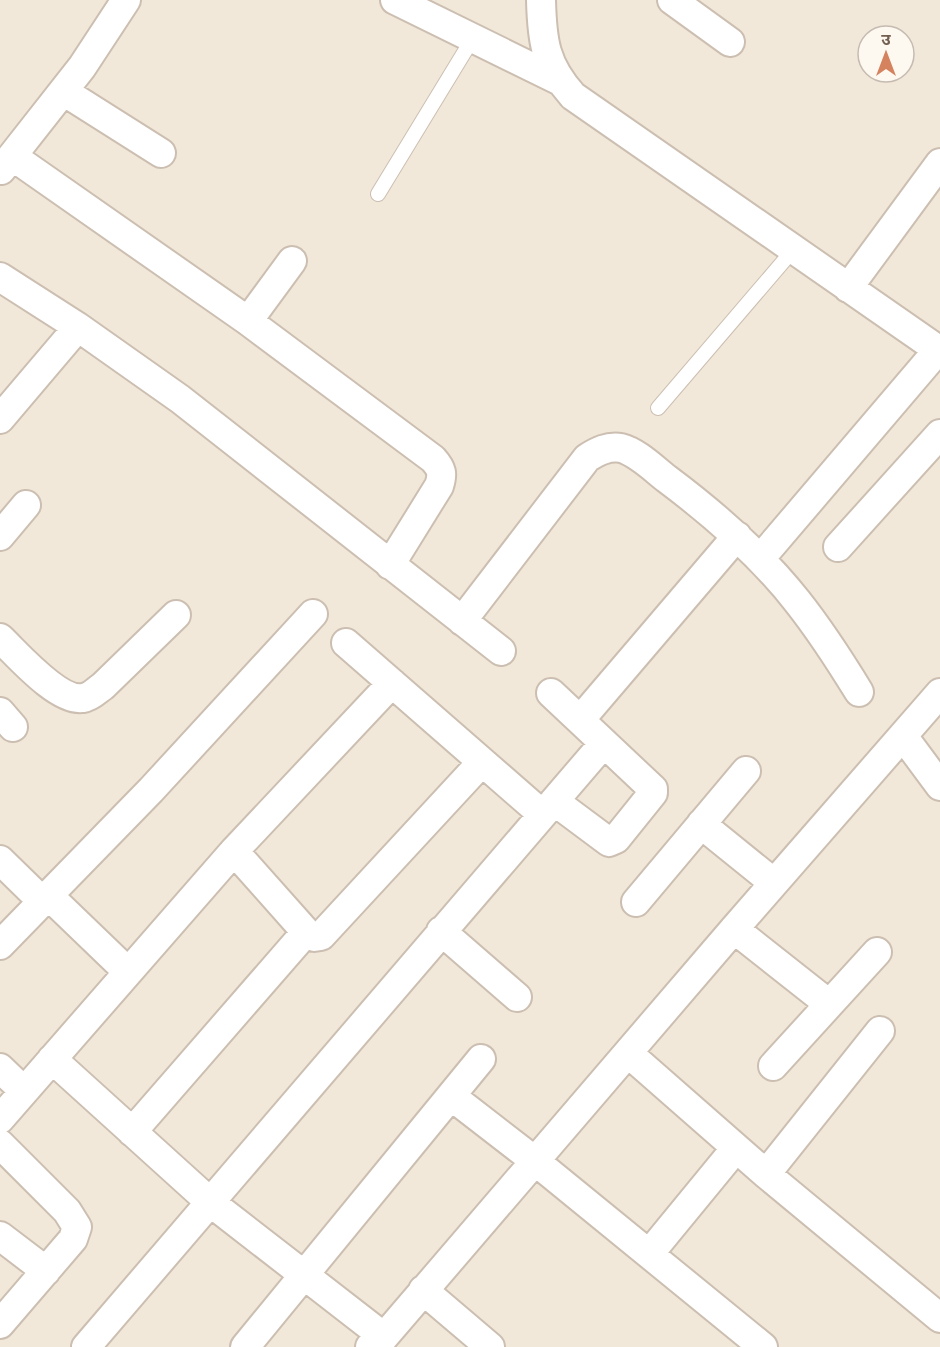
<svg xmlns="http://www.w3.org/2000/svg" width="940" height="1347" font-family="'Open Sans','Noto Sans Devanagari',sans-serif">
<rect width="100%" height="100%" fill="#faf6eb"/>
<!-- residential -->
<path fill="#f1e8da" fill-rule="evenodd" d="M0 0H940V1347H0ZM868 36H904V72H868Z"/>
<g fill="none" stroke-linecap="round" stroke-linejoin="round">
<!-- service casing -->
<g stroke="#ccbfb1" stroke-width="16">
<path id="service" d="M378 194 473 38
M658 408 794 249"/>
</g>
<!-- minor casing -->
<g stroke="#ccbfb1" stroke-width="32">
<path id="minor" d="M395 0 560 81
M541 0C542 41 545 65 573 96L940 351
M672 0 730 42
M63 91 161 153
M12 156 248 321 433 459C442 469 443 474 439 486L390 565
M1 170 82 67 126 0
M0 277 78 327 180 399 501 651
M848 288 940 163
M248 321 292 261
M0 419 78 327
M0 536 26 505
M838 547 940 434
M760 559 938 350
M462 621 587 458C598 451 608 446 621 448 637 452 654 469 667 479 715 515 760 554 797 601 820 630 840 661 859 692
M0 638C17 654 58 702 83 698 91 697 97 690 103 686L176 615
M346 643 542 814
M551 693 653 789V793L616 839 609 842 554 801
M0 712 13 727
M580 720 737 536
M903 736 940 786
M701 824 774 883
M234 851 306 932 314 937 321 936 482 762
M0 860 42 901
M48 895 128 972
M636 902 746 771
M734 929 829 1004
M441 931 517 997
M0 945 151 790 313 614
M628 1053 766 1174 940 1318
M52 1059 210 1202 384 1337
M773 1066 877 952
M0 1068 24 1091
M451 1096 535 1161 763 1347
M0 1119 234 851 392 683
M132 1132 306 932
M0 1144 67 1211 77 1227 73 1239 0 1324
M766 1174 880 1031
M0 1236 46 1271
M649 1254 736 1148
M423 1290 490 1347
M86 1347 604 743
M245 1347 481 1059
M370 1347 384 1337 734 929 940 693"/>
</g>
<!-- service -->
<use href="#service" stroke="#fff" stroke-width="14"/>
<!-- minor -->
<use href="#minor" stroke="#fff" stroke-width="28"/>
</g>
<!-- north arrow -->
<g transform="translate(886 54)"><circle r="28" fill="#fdf9f1" stroke="#c6bbb1" stroke-width="1.5"/>
<path d="M0-4.5L10 22L0 15L-10 22Z" fill="#d5835f"/>
<text y="-9" font-size="16" font-weight="bold" text-anchor="middle" fill="#735f50">उ</text>
</g>
</svg>
